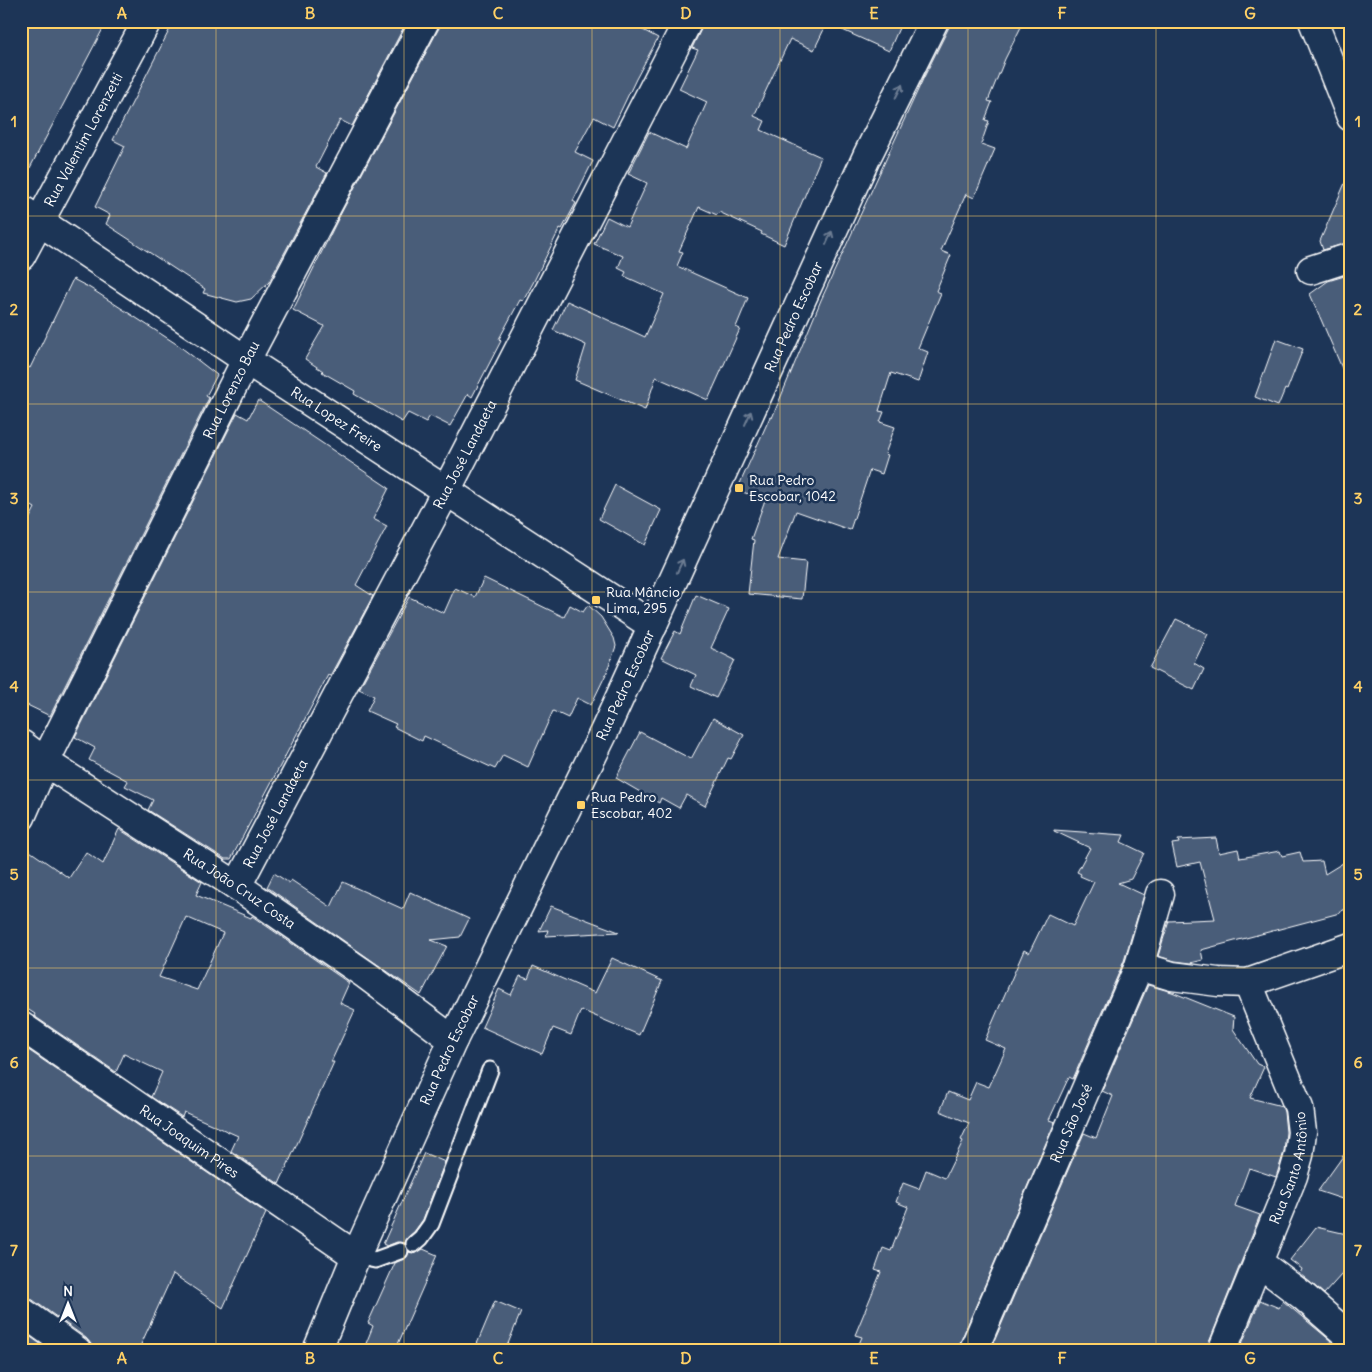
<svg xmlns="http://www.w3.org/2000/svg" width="1372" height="1372" font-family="Delius,sans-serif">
<rect width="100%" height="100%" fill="#1d3557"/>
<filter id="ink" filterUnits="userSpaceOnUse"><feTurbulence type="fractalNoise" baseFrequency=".02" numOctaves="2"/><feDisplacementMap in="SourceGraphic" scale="10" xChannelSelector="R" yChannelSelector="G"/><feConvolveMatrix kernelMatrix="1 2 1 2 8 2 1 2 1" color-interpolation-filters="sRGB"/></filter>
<g filter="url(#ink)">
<!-- building -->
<path fill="#4a5d79" stroke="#fff" fill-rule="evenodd" d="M21 21H107L21 185Z
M174 21H407L352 126 340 120 316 167 327 173 269 282 251 299 237 302 203 293 205 289 106 224 110 215 95 207 125 146 113 140Z
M440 21H626L658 38 636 79 613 127 594 117 575 152 593 161 573 201 576 203 562 229 560 228 533 283 523 301 520 300 499 339 501 341 472 397 468 394 450 426 430 416 426 422 408 413 402 422 354 394 355 391 322 372 323 371 305 359 324 326 293 310 338 219 439 28Z
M705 21H902L889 51 827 23 814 50 790 39 754 116 765 121 761 130 821 157 784 245 761 234 762 232 719 212 717 215 699 207 679 251 683 252 677 266 748 298 736 327 740 329 708 400 656 377 645 410 575 380 586 345 553 330 567 301 645 337 664 294 624 276 626 272 618 268 623 256 594 244 607 217 627 227 647 183 628 174 649 132 686 149 707 102 679 89 698 50 692 48Z
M952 21H1024L1005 59 988 101 992 102 985 120 989 121 981 144 995 149 974 198 966 194 941 251 951 255 936 291 941 293 918 348 928 352 918 382 891 373 879 411 884 412 880 422 895 427 885 454 888 455 882 474 870 470 850 530 796 511 778 559 806 562 802 599 748 594 754 540 751 539 765 500 737 490 770 417 772 418 821 300 923 79Z
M1351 169V242L1323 250 1320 241Z
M1351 274V389L1310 294 1328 281Z
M73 279 90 288 178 345 217 375 206 396 209 398 50 716 21 702V535L35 508 21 500V363L30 368Z
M1276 339 1303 349 1287 390 1285 389 1278 406 1255 397Z
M258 400 389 488 373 519 387 526 356 585 373 596 330 676 328 675 231 859H225L148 810 153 800 125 786 128 781 89 760 95 748 75 737 237 413 248 419Z
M615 485 661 510 645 545 599 519Z
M484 578 564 617 570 605 583 612 588 605 601 617 614 638 616 646 607 672 591 705 577 698 568 718 553 711 528 767 503 755 495 769 424 736 422 741 394 727 396 724 367 711 374 696 359 689 409 597 444 613 455 588 475 597Z
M696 595 729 609 711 648 735 660 716 698 691 686 696 675 661 658 675 631 680 634Z
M1176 619 1208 634 1194 663 1204 669 1194 690 1150 668Z
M713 718 744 735 731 759 728 758 705 806 686 795 679 808 661 798 659 803 616 778 640 732 691 759Z
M119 829 202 882 196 895 251 918 252 916 349 983 340 1003 355 1010 331 1062H334L279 1184 231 1151 238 1136 184 1112 182 1117 151 1097 162 1072 124 1054 116 1072 34 1016 35 1014 21 1005V845L69 878 86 852 103 864ZM186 917 223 933 197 990 159 977Z
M1054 830 1124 835 1121 842 1144 853 1131 879 1118 883 1144 895 1124 961 1073 1079 1069 1077 1049 1120 1055 1122 959 1345 958 1351H856L862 1337 855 1335 881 1272 875 1270 883 1248 891 1251 908 1207 896 1202 903 1183 919 1189 926 1170 945 1178 963 1141 961 1140 969 1123 940 1111 948 1092 968 1100 976 1082 989 1087 1006 1049 985 1040 1024 950 1029 953 1048 914 1073 926 1094 882 1080 876 1081 874 1077 872 1090 848 1054 831Z
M1216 838 1219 853 1238 849 1240 858 1280 851 1282 856 1300 852 1303 862 1322 861 1325 874 1351 858V906L1336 914 1201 950 1203 960 1191 963 1175 961 1158 956 1169 921 1215 919 1200 862 1177 867 1172 844 1179 843 1178 840Z
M274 873 289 883 291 880 331 907 343 882 403 909 410 892 469 919 460 937 431 940 447 946 421 995 267 887Z
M551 906 603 926 619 932 546 936 548 930 539 931Z
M612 958 662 981 639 1035 581 1010 571 1035 553 1028 542 1054 482 1027 499 989 511 995 520 976 528 979 533 966 595 993Z
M1148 985 1172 992 1234 1017 1233 1029 1257 1064 1264 1067 1250 1098 1282 1106 1284 1112 1286 1132 1284 1152 1276 1177 1249 1168 1235 1206 1260 1215 1208 1345 1207 1351H990L1084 1133 1096 1138 1113 1096 1102 1091Z
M21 1045 266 1213 223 1308 173 1274 138 1351H92L91 1344 86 1338 30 1298 21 1296Z
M1351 1145V1202L1318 1191Z
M424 1153 445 1162 423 1220 414 1232 408 1237 405 1243 397 1242 387 1246 383 1244Z
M1316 1227 1351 1235V1264L1324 1294 1300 1274 1302 1269 1290 1260Z
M423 1249 437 1255 395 1351H363L373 1326 368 1323 395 1263 407 1257 409 1252 416 1253Z
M1260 1300 1279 1308 1283 1301 1331 1341 1327 1351H1239Z
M495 1301 521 1312 505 1351H474Z
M21 1330 50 1351H21Z"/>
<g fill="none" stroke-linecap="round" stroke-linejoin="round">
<!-- lane casing -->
<g stroke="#fff" stroke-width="19">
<path id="lane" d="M414 1244 421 1238 431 1224 490 1070
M356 1256 375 1260 400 1251"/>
</g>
<!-- street casing -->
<g stroke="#fff" stroke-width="31">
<g id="street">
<path d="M1313 21 1351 117"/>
<path id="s1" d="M21 209 246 360 653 626"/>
<path id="s2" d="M21 256 147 21"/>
<path d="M1311 270 1351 257"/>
<path id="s3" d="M21 744 45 762 237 886 366 975 453 1040"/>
<path id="s4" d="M21 817 45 762 246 360 425 21"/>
<path id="s5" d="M237 886 446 491 688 21"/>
<path d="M1139 966 1172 976 1218 982 1248 983 1351 947"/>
<path id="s6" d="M21 1026 356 1256"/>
<path d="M1258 1262 1303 1296 1351 1338"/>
<path d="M21 1311 77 1351"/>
<path id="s7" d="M973 1351 1139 966 1160 894"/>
<path id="s8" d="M1222 1351 1293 1176 1299 1155 1302 1132 1299 1108 1248 983"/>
</g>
</g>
<!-- secondary casing -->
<g stroke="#fff" stroke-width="31">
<g id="secondary">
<path id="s9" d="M317 1351 356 1256 453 1040 604 732 867 156 934 21"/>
</g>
</g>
<!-- lane -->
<use href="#lane" stroke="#1d3557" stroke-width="15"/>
<!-- street -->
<use href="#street" stroke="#1d3557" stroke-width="28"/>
<!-- secondary -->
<use href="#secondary" stroke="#1d3557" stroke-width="28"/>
</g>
<!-- one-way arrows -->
<defs><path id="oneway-shaft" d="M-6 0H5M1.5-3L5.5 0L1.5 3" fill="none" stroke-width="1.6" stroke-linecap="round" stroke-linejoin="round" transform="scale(1.25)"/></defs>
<g stroke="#6c7c92">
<use href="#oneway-shaft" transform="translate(899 91) rotate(-63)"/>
<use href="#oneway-shaft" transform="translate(829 238) rotate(-66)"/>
<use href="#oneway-shaft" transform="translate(748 418) rotate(-66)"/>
<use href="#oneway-shaft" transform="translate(680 566) rotate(-65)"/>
</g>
</g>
<!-- grid -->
<path fill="none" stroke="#ffd166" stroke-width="1" stroke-opacity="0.55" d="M216 21V1351M404 21V1351M592 21V1351M780 21V1351M968 21V1351M1156 21V1351M21 216H1351M21 404H1351M21 592H1351M21 780H1351M21 968H1351M21 1156H1351"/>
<!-- markers -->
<g fill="#ffd166" stroke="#1d3557" stroke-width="2">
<rect x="734" y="483" width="10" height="10" rx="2.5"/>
<rect x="591" y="595" width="10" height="10" rx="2.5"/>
<rect x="576" y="800" width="10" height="10" rx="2.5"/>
</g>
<g text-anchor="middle" stroke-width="5" stroke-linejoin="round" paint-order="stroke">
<!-- street labels -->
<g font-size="14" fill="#fff" stroke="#1d3557">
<text dy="5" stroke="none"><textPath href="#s2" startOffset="132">Rua Valentim Lorenzetti</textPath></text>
<text dy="5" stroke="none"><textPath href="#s9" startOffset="1139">Rua Pedro Escobar</textPath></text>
<text dy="5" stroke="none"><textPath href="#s4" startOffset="476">Rua Lorenzo Bau</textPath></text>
<text dy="5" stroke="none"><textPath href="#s1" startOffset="379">Rua Lopez Freire</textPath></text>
<text dy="5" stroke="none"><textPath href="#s5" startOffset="488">Rua José Landaeta</textPath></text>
<text dy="5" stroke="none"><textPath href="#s9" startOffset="734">Rua Pedro Escobar</textPath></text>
<text dy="5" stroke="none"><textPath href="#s5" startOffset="82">Rua José Landaeta</textPath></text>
<text dy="5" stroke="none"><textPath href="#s3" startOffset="262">Rua João Cruz Costa</textPath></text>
<text dy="5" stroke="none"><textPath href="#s9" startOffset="329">Rua Pedro Escobar</textPath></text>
<text dy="5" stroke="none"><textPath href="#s7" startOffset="248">Rua São José</textPath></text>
<text dy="5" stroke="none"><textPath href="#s6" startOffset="204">Rua Joaquim Pires</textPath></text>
<text dy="5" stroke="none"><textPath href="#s8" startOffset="196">Rua Santo Antônio</textPath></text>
</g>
<!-- poi labels -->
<g font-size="14" fill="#fff" stroke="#1d3557" text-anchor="start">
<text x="749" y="485">Rua Pedro<tspan x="749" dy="16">Escobar, 1042</tspan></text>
<text x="606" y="597">Rua Mâncio<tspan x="606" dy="16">Lima, 295</tspan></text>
<text x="591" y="802">Rua Pedro<tspan x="591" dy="16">Escobar, 402</tspan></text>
</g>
</g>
<!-- margin -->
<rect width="1372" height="1372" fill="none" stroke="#1d3557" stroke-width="55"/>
<!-- north arrow -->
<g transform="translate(68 1304)" stroke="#1d3557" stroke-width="4" paint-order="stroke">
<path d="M0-4L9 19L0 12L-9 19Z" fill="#ffffff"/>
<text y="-8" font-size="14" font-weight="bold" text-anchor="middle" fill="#ffffff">N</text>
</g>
<rect x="28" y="28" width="1316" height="1316" fill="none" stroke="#ffd166" stroke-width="2"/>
<g font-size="16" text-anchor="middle" font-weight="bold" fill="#ffd166">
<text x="122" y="19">A</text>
<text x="310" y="19">B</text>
<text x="498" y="19">C</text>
<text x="686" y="19">D</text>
<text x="874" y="19">E</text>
<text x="1062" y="19">F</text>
<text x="1250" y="19">G</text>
<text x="14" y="127">1</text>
<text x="1358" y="127">1</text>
<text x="14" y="315">2</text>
<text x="1358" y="315">2</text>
<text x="14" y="504">3</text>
<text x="1358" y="504">3</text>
<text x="14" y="692">4</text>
<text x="1358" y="692">4</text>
<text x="14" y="880">5</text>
<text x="1358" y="880">5</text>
<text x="14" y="1068">6</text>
<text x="1358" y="1068">6</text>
<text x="14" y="1256">7</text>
<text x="1358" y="1256">7</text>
<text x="122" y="1364">A</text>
<text x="310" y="1364">B</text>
<text x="498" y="1364">C</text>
<text x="686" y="1364">D</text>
<text x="874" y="1364">E</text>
<text x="1062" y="1364">F</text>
<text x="1250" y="1364">G</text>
</g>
</svg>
